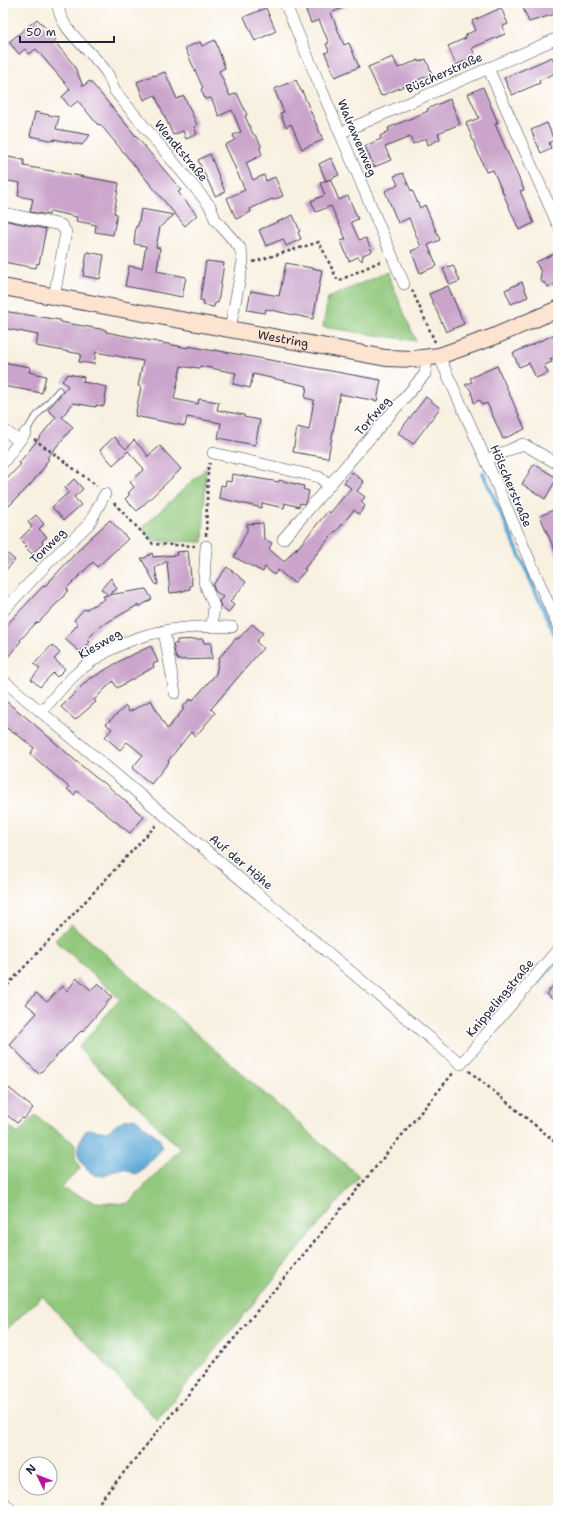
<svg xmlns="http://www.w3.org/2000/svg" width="561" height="1514" font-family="'Shantell Sans',sans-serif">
<rect width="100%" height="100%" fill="#fff"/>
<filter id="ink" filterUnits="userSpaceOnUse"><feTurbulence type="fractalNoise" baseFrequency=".025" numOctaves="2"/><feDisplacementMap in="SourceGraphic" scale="8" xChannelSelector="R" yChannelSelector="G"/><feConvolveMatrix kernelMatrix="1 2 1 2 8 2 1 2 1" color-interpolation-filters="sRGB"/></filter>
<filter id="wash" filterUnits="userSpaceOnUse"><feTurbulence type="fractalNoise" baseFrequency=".012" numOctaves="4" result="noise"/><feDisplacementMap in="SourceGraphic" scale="16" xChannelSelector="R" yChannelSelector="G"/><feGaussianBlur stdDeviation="0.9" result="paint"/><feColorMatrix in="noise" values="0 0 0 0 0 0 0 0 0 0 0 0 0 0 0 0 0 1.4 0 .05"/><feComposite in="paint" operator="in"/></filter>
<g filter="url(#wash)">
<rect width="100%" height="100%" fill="#f8f0e0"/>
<!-- green -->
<path fill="#91c87b" stroke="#5a755b" d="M387 272 416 341 323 327 328 298Z
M206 468 203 542 154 541 142 528Z
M71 924 359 1176 157 1420 42 1296 3 1333V1121L18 1134 35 1115 75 1144V1158L80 1169 61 1188 95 1202 127 1204 180 1149 78 1048 120 999 55 940Z"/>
<!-- water -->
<path fill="#5ca9d5" stroke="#3f6688" d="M135 1118 160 1139 162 1149 137 1175C133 1173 126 1169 122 1169 113 1169 105 1178 95 1175 92 1174 88 1170 85 1167 73 1153 77 1144 87 1129L107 1132 123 1120Z"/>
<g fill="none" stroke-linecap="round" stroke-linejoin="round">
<!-- stream -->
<path stroke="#5ca9d5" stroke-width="4" d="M483 473 558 642
M539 982 558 959"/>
</g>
<g id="blocks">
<!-- building -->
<path fill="#caa4cb" d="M303 3H354L331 13 344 45 349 43 359 67 335 77 325 53 329 51 326 44 329 43 319 20 311 23Z
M525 3H558V13L529 22 523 8 526 6Z
M266 8 276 31 255 41 244 17Z
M501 8 508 24 503 26 505 34 472 48 475 56 456 65 448 46 466 38 465 35 476 30 472 21Z
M37 19 56 39 54 41 74 65 83 86 90 81 181 190 178 192 197 215 185 226 100 124 98 125 78 101 70 107 62 97 70 89 36 49 29 54 25 49 19 54 9 42Z
M215 40 225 68 219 71 230 96 237 93 247 115 245 116 253 134 256 136 261 145 260 149 262 155 246 163 253 180 264 175 266 181 275 177 283 196 273 200 272 199 250 209 251 212 236 219 227 198 245 190 225 145 235 140 233 135 241 132 232 110 219 116 211 98 205 99 201 89 203 88 185 48 200 42 202 46Z
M393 57 398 68 419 60V62L426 59 432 74 381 96 368 67Z
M552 57 558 72 539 80 540 83 512 95 504 78Z
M165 72 177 99 184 96 197 125 194 127 197 134 186 139 183 131 173 135 155 95 144 100 137 82 154 75V76Z
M296 80 301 91H302L323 140 302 149 291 124 286 127 280 113 284 112 274 89Z
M483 87 498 123 495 124 524 190 520 191 534 223 519 230 493 170 486 172 466 123 479 118 468 94Z
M450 99 460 124 438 133 440 139 428 145 426 138 413 144 410 137 385 147 391 160 374 167 365 146 381 139 380 136 389 131 388 128 428 111 427 109Z
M35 112 59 117 56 129 90 135 82 145 54 139V141L30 136Z
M547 123 554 140 549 143 551 148 541 153 531 130Z
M210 154 225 192 215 196 198 160Z
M3 156 24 160V166L119 183 114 213 117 214 113 235 95 232 96 225 76 221 77 217 50 211 49 215 30 212 33 199 18 196 20 183 3 180Z
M331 158 339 175 326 181 319 164Z
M403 173 411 191 412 190 420 208 425 205 440 240 428 245 437 266 420 273 411 251 421 247 409 218 398 223 385 191 398 185 394 176Z
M330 179 339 200 348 196 358 219 351 222 359 240 366 238 372 251 363 255 362 261 358 257 349 261 341 241 346 239 331 206 316 212 311 201 325 195 320 183Z
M141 209 174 215 160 227 156 247 160 248 157 271 186 277 182 297 125 286 129 266 142 268 146 246 134 244 136 226H138Z
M293 215 300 231 298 232 301 239 286 246 283 239 266 246 259 230Z
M3 220 46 229 39 264 37 263 36 268 3 262Z
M87 252 104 255 100 279 83 276Z
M558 252V283L548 287 546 284 540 281 541 272 536 262Z
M206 261 224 263 218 303H215L214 307 203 305 204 301 200 300Z
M286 263 322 270 313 319 266 309 265 313 247 310 251 291 279 296Z
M453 265 460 281 450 285 443 269Z
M522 282 528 297 511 304 505 290Z
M448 286 464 324 446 332 429 294Z
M3 311 60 320V322L106 330V332L188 348V346L214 351V350L381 380 377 401 340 394 328 458 293 452 297 427 309 430 314 400 305 398 307 386 253 374 250 388 233 384 236 373 200 366 199 368 192 367V368L181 366 174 399 198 404 199 399 219 402 217 410 244 415V417L260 420 255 445 218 438 221 423 187 417 185 426 135 416 141 387 138 386 143 361 96 352 94 364 79 362 81 354 36 346 38 335 3 328Z
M558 333V356L550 359 552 362 544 365 548 373 536 378 529 363 519 367 513 353Z
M3 362 30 367 29 372 46 376 42 393 3 386Z
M497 366 525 429 503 439 487 403 482 405 480 400 474 403 471 390 465 385 472 382 470 378Z
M68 374 84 377 83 382 107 387 104 406 96 405V407L73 403 62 417 73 427 47 458 49 459 45 464 46 465 30 485 3 512V483L21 464 19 463 56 417 48 410 68 386 62 381Z
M426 397 440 408 413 444 398 433Z
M114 437 126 449 134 440 147 454V457L160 446 181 469 137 511 125 499 130 494 128 493 134 487 130 482 144 469 128 451 113 465 100 450Z
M534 464 557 478 545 499 522 484Z
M352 472 364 482 357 491 365 497 361 502 365 506 359 514 354 510 336 532 335 531 304 569 306 570 294 583 278 570 274 575 265 567 263 572 234 557 247 531V524L263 523 264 539 272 543 269 549 284 562 297 547 296 550 328 511 330 513 351 488 344 483Z
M232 474 279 482V480L304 486 303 489 309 491 307 500 304 504 300 503 299 507 285 503 284 508 262 503V508L219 498 221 485 225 486 226 481 231 482Z
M74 479 83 489 74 497 81 505 64 520 52 507 69 492 65 488Z
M558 508V558L540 516Z
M36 515 44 524 39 529 47 537 42 541 43 543 32 554 25 547 27 546 20 539 32 527 28 522Z
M110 520 128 539 97 567 93 562 67 588 68 590 64 595V596L38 623 37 622 20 640 21 641 3 663V629L44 585 45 586 86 542Z
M3 550 15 560 3 573Z
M188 551 192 585 190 586V589L179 592 170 593 167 561 155 568 158 584 156 585 141 558H145L152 553 153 557 177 555 176 552Z
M227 567 246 582 230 602 234 605 228 613 221 607 219 601 223 597 215 591 213 585Z
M111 578 117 589 108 595 101 589Z
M146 589 152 599 139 607 138 605 99 627 87 640 90 642 80 652 65 639 78 624 74 620 84 609 85 610 105 599 103 596Z
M252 624 263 633 256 642 263 648 211 709 215 713 196 736 191 732 168 761 169 762 151 784 132 768 143 755 127 742 120 750 105 737 112 729 106 724 126 706 129 712 151 700 167 729 184 709 182 708 190 699 192 701 216 674 219 658 236 638 238 639Z
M203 639 204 643H211L212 659 178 660 177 658H176L173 644H177V640Z
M52 645 60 653 54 659 65 669 57 677 53 673 40 687 31 679 40 669 34 664Z
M151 646 158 662 153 664 154 667 117 688 113 681 94 700 96 702 75 720 61 707 91 677 92 678 123 659Z
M3 699 33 723 77 762 101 782 102 781 144 817 130 833 77 791 74 795 67 789 69 787 30 754 34 748 14 732 13 733 3 725Z
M77 978 91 990 98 983 112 997 82 1032 81 1031 39 1074 9 1044 37 1013 26 1004 36 993 47 1002 62 986 67 991Z
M558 980V1004L546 994Z
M3 1086 8 1090 9 1088 33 1108 24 1119 22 1118 17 1123 3 1112Z"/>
</g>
</g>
<g filter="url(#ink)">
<use href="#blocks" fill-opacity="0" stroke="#424154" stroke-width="1"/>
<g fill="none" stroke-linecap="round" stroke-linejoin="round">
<!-- lane casing -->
<g stroke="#424154" stroke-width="7">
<path id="lane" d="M26 432 33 420 59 390"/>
</g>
<!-- street casing -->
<g stroke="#424154" stroke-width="12">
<path id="street" d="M58 3C58 30 93 51 107 73 110 78 112 84 114 90L210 206 215 219 240 248 243 261 230 329
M285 3 404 284
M488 68 558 225
M340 133 558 38
M3 213 61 225 66 232 54 297
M439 356 486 460 558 626
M3 429 19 441
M213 453 319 477 329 486
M486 460 523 444 558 464
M3 463 26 432
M283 539 425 374 427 358
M206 546 204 582 214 606 212 626
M3 611 49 562 89 524 105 494
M164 631 175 693
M3 680 461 1064 558 949
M41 712C53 699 64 684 77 673 122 634 174 624 232 627
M3 1501 12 1511"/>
</g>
<!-- secondary casing -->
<g stroke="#424154" stroke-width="18">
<g id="secondary">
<path id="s1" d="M3 287 386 358 414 359 439 356 493 337 558 309"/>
</g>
</g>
<!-- path -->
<path stroke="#424154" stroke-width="2.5" stroke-dasharray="3 3" stroke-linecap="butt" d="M253 262 319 242 338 281 383 260
M412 290 435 342
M34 439 97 486
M114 503 153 544 195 546
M206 536 208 469 210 463
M3 990 158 823
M469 1071 558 1144
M92 1511 454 1072"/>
<!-- lane -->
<use href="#lane" stroke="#fff" stroke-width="5.5"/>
<!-- street -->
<use href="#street" stroke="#fff" stroke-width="11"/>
<!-- secondary -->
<use href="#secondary" stroke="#fde4d1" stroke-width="16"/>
</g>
</g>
<g text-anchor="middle" stroke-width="3" stroke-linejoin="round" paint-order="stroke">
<!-- street labels -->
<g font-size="12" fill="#22223b" stroke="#fff">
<text transform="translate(444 73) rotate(-24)" y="4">Büscherstraße</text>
<text transform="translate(357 138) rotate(67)" y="4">Walrawenweg</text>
<text transform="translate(181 151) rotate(50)" y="4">Wendtstraße</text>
<text dy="4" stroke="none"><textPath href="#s1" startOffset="285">Westring</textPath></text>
<text transform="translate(373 416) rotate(-49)" y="4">Torfweg</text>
<text transform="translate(511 486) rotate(67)" y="4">Hölscherstraße</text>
<text transform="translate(48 546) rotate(-45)" y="4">Tonweg</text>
<text transform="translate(100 644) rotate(-30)" y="4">Kiesweg</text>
<text transform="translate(241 862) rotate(40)" y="4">Auf der Höhe</text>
<text transform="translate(500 998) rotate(-50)" y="4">Knippelingstraße</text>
</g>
</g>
<!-- margin -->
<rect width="561" height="1514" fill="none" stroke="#fff" stroke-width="16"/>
<!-- north arrow -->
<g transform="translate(38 1476) rotate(313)"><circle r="19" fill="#ffffff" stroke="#a7a7b1"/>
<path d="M0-3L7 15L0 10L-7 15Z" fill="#b5179e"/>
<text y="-6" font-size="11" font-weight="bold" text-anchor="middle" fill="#22223b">N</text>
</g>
<!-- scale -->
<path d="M20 36v6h94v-6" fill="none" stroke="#22223b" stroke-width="2"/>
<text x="26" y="36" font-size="12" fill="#22223b" stroke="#ffffff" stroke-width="3" paint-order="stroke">50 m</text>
</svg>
